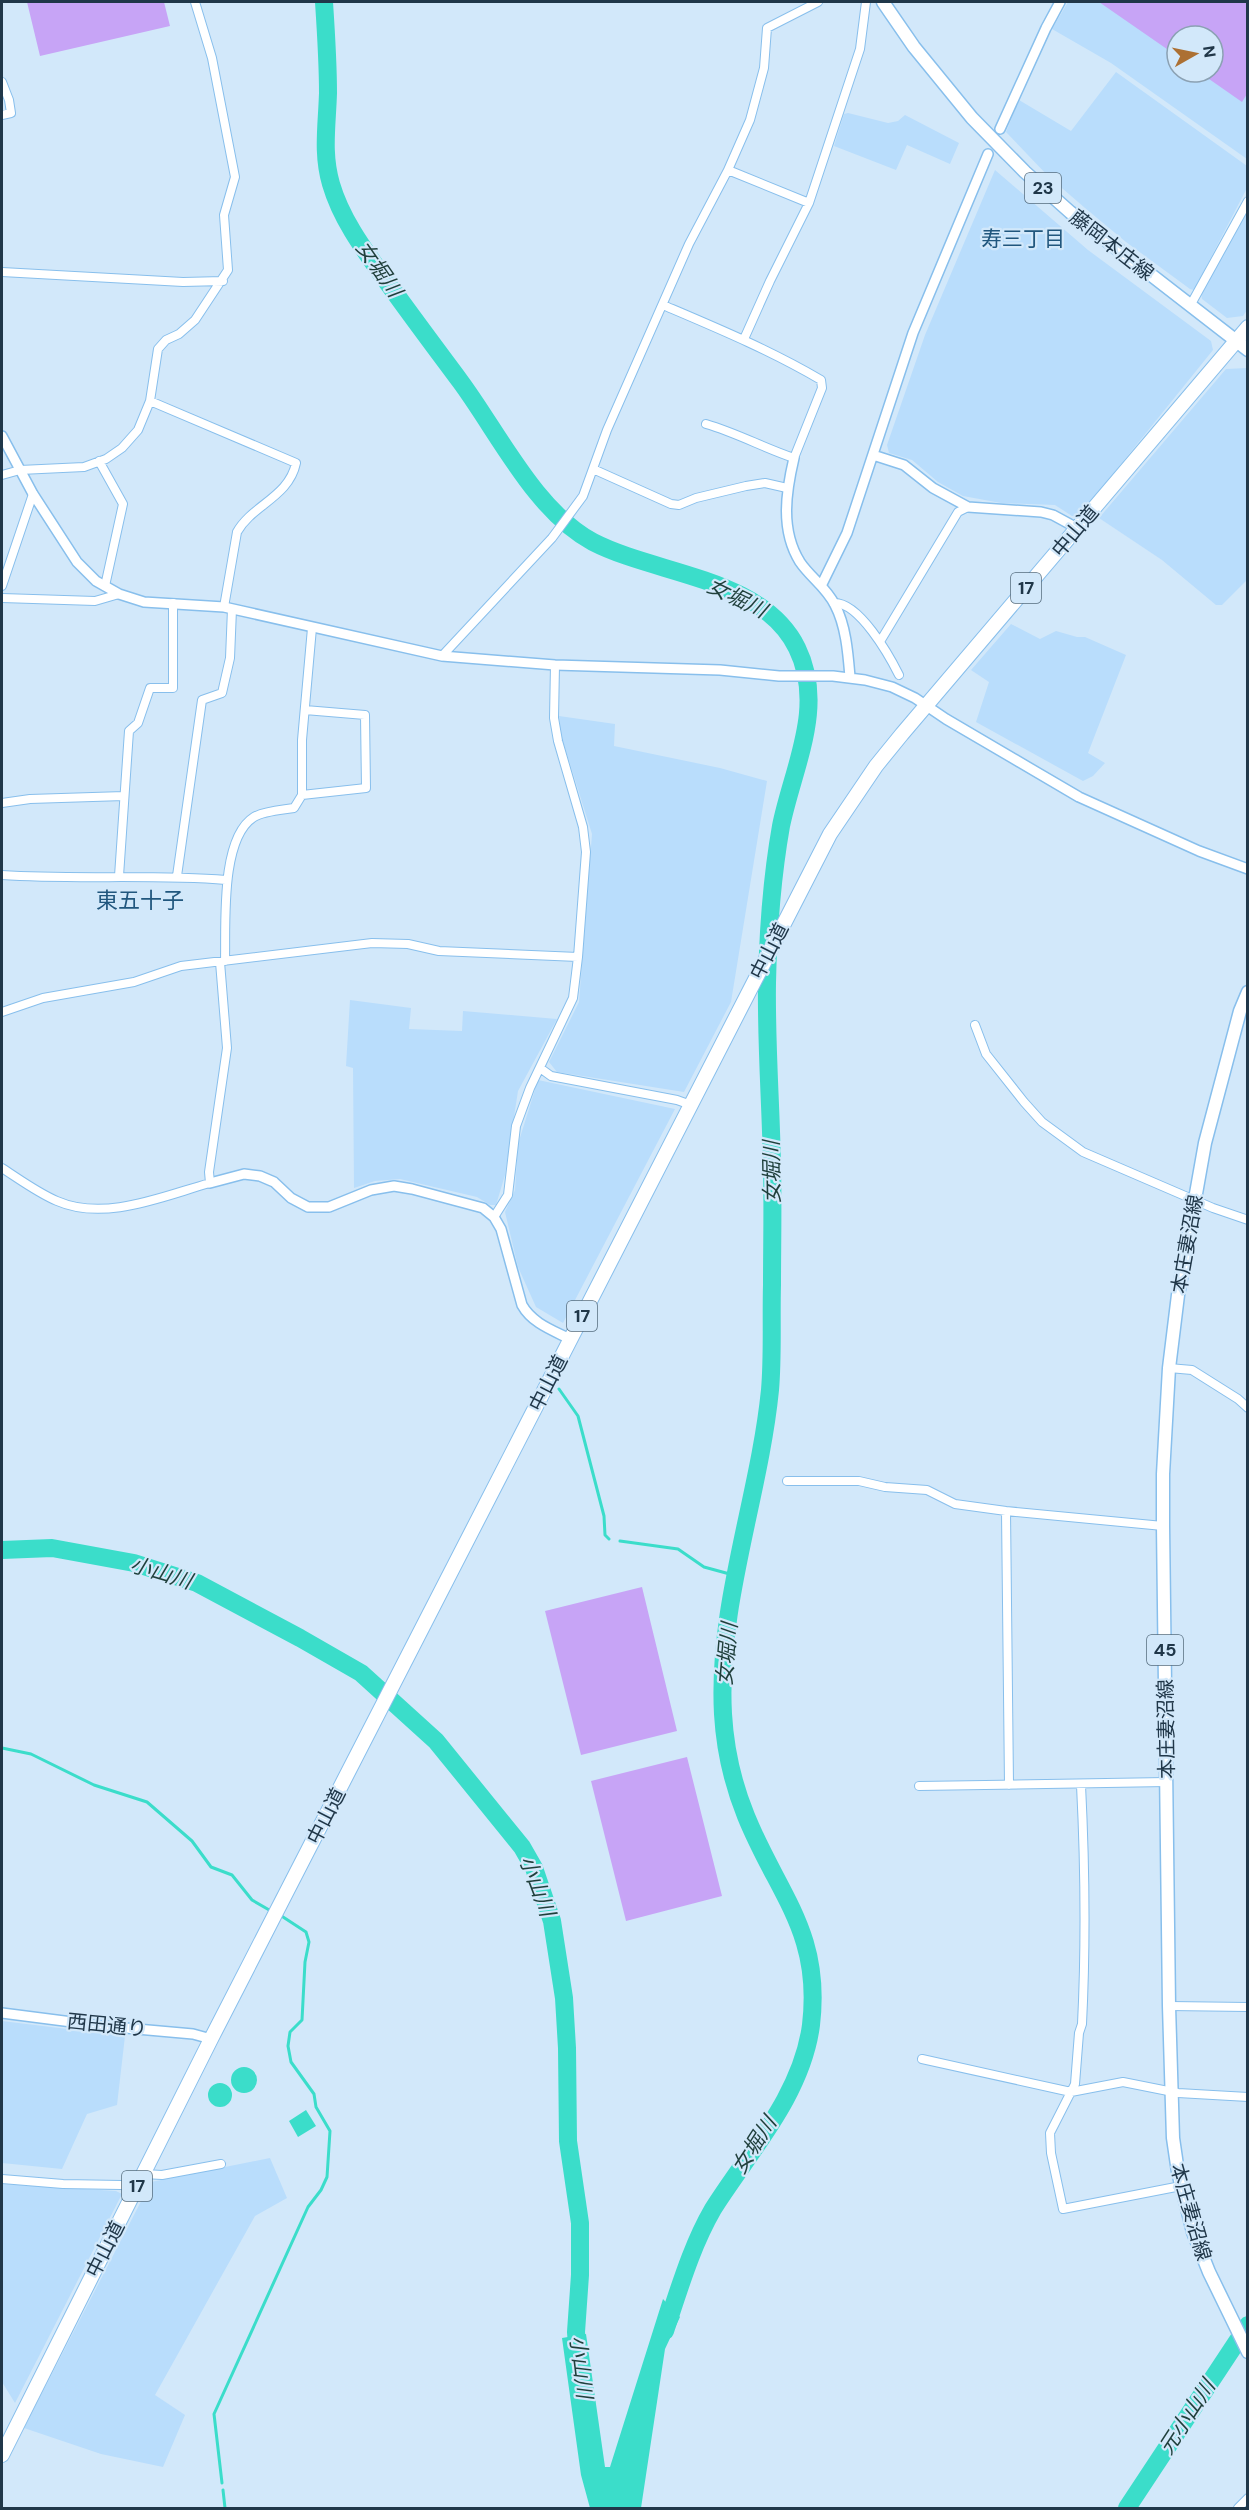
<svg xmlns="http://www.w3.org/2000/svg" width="1249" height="2510" font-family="'DM Sans','Noto Sans JP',sans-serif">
<rect width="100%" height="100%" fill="#d2e8fa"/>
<!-- built -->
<path fill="#b9ddfc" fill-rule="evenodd" d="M1068 2H1247V159L1111 63 1052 29ZM1177 36H1213V72H1177Z
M1116 72 1247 166V188L1194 290 1190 289 1126 242 1085 208 1048 176 1006 132 1019 100 1071 131Z
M848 113 888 123 898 121 905 115 959 143 950 164 907 145 896 170 834 146 844 114Z
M995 170 1088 250 1211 341 1213 350 1079 516H1072L1055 505 1001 503 963 496 938 482 912 460 889 453 887 445 925 335Z
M1248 207 1247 310 1243 316 1227 318 1202 299 1201 293Z
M1247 368V580L1222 605H1216L1162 560 1099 518 1226 369Z
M1011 624 1040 639 1056 631 1077 637H1085L1126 655 1088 753 1105 763 1093 776 1083 781 976 722 989 682 971 670Z
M559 716 615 724 614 746 720 768 767 781 731 1002 684 1092 557 1072 549 1062 579 1002 592 834 560 732Z
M350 1000 411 1008 409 1029 462 1031 463 1011 557 1019 518 1091 505 1175 496 1205H490L477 1197 400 1179 375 1181 354 1188 353 1068 346 1066Z
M538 1080 675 1109 563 1323 536 1307 518 1267 505 1212 515 1190 518 1144Z
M2 2021 125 2036 117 2105 87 2114 62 2169 2 2163Z
M270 2158 287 2198 255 2216 155 2395 185 2415 163 2467 101 2454 24 2428 151 2182Z
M2 2184 116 2191 122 2194 15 2403 2 2382Z"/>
<!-- green -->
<path fill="#c7a4f6" d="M27 2H164L170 26 40 56Z
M1099 2H1247V94L1242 102 1199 72H1213V36H1177V56Z
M642 1587 677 1731 581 1755 545 1611Z
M687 1757 722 1896 626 1921 591 1781Z"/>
<!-- water -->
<path fill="#3bddca" d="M231 2080a13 13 0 1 1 26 0a13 13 0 1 1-26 0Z
M208 2095a12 12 0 1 1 24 0a12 12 0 1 1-24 0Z
M306 2110 316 2126 298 2137 289 2121Z
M663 2299 680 2317 665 2349 641 2508H590L581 2475 562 2338 586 2334 605 2467H610Z"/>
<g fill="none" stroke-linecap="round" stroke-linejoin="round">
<!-- stream -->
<path stroke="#3bddca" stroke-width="3" d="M559 1389 578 1416 604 1516 605 1535 609 1539
M620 1541 678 1549 704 1567 737 1576
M2 1748 31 1754 94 1785 147 1802 192 1841 211 1867 232 1875 252 1900 271 1911
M222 2483 214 2414 308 2207 321 2190 327 2177 330 2131 316 2107 314 2094 291 2062 288 2046 290 2032 302 2020 305 1962 309 1942 306 1932 280 1915
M223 2490 225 2508"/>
<!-- river -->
<path stroke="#3bddca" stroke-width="18" d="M324 2C326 32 328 63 328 93 327 126 322 153 331 184 342 222 368 255 390 286 413 318 437 350 460 381 498 432 535 511 593 542 657 575 762 577 797 648 826 707 793 767 781 826 772 877 768 932 767 983 766 1044 771 1106 772 1167 773 1206 772 1246 772 1285 771 1320 773 1355 770 1390 759 1499 717 1604 723 1714 725 1749 733 1784 746 1816 778 1895 822 1932 811 2025 802 2095 749 2152 713 2209 691 2247 679 2290 665 2331
M2 1550 52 1548 134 1563 197 1583 300 1638 361 1673 436 1741 522 1847 534 1868 552 1921 564 1998 567 2048 568 2141 580 2223V2275L576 2332 578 2358
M1127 2508 1248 2325"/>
<!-- minor casing -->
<g stroke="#88bfec" stroke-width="10">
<path id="minor" d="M2 82 9 100 11 113 2 115
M728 170 809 203
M2 272 183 282 223 281
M663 305C717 328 770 350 821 380L822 388 794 458C764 448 737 433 706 424
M1190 306 1248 201
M744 339 770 281 809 203 860 49 866 2
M150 401 296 463C289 497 252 505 237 532L224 607
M99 461 123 504 105 586
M593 469 671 504 679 505 696 498 746 486 765 483 787 488
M2 475 20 470 84 467 106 459 122 448 138 430 150 401 158 349 166 340 179 334 195 320 228 270 224 215 235 177 212 58 195 2
M2 586 33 494
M2 598 95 601 119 594
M834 603C859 602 889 655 899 675
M881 640 958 512 968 507
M442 656 552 538 583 496 607 430 689 244 728 170 750 120 764 68 767 28 818 2
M302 795 366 788 365 715 305 710
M2 803 30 799 124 796
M2 875C76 880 151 874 226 880
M119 876 129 731 138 723 150 688H173V603
M177 876 202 700 222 693 230 658 232 609
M225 961C226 925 220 838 254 817 264 811 282 810 294 808L302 795V740L312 628
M2 1012 43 998 134 982 181 966 372 943 408 944 439 951 578 957
M975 1025 986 1054 1024 1102 1042 1122 1083 1152 1213 1208 1248 1220
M540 1068 551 1076 677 1100 691 1105
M2 1168C19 1179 38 1193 57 1201 105 1222 163 1196 210 1183L209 1172 227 1048 220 962
M494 1217 508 1195 516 1126 530 1088 573 998 578 957 586 852 583 827 558 741 554 718 555 665
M1169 1368 1192 1370 1238 1399 1248 1408
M787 1481H859L885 1487 927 1490 955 1504 1006 1511 1163 1526
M1006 1511 1009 1785
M1081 1785C1085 1864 1086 1944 1082 2024L1079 2033 1075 2084 1050 2133 1051 2153 1063 2209 1181 2186
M919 1786 1167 1782
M1169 2006 1248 2007
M922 2059 1071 2092 1123 2082 1178 2093 1248 2097
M144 2174 162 2175 221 2164
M2 2179 63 2184 121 2185 136 2189
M1238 2508 1248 2498"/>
</g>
<!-- tertiary casing -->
<g stroke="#88bfec" stroke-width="12">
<path id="tertiary" d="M1000 129 1046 28 1060 2
M2 436 33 494 77 562 96 581 119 594 144 602 224 607 442 656 555 665 720 670 779 676H833L865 680 892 687 915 698 946 719 1079 797 1199 851 1248 869
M873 455 904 465 933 488 968 507 1041 512 1053 515 1077 528
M794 458C786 492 780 530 800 562 810 577 826 587 835 605 846 626 848 653 850 677
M822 584 847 533 913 333 988 154
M210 1183 244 1174 260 1176 274 1182 291 1198 308 1207H329L371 1190 394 1186 412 1189 483 1208 494 1217 501 1229 522 1305C532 1323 552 1330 570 1339
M2 2013 103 2026 193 2034 211 2039"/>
</g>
<!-- primary casing -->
<g stroke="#88bfec" stroke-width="15">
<path id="primary" d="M883 2 914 47 972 118 1025 172 1070 212 1248 350
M1248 992 1240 1011 1205 1143 1178 1295 1169 1368 1163 1474V1526L1169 2006 1173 2138 1178 2172 1193 2232 1209 2272 1248 2352"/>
</g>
<!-- trunk casing -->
<g stroke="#88bfec" stroke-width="16">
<path id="trunk" d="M2 2455 211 2039 830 834 876 766 902 734 1248 327"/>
</g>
<!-- minor -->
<use href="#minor" stroke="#fff" stroke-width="8"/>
<!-- tertiary -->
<use href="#tertiary" stroke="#fff" stroke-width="9"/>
<!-- primary -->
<use href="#primary" stroke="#fff" stroke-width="12"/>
<!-- trunk -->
<use href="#trunk" stroke="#fff" stroke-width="14"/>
</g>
<g text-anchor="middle" stroke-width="4.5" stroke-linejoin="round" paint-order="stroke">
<!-- shield labels -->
<g fill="#d2e8fa" stroke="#556c7e" stroke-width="1.5">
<rect x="1025" y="173" width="36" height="30" rx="4.5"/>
<rect x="1011" y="573" width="30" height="30" rx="4.5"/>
<rect x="567" y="1301" width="30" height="30" rx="4.5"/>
<rect x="1147" y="1635" width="36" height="30" rx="4.5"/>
<rect x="122" y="2171" width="30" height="30" rx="4.5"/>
</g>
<g font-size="18" font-weight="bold" fill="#203749">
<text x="1043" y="194">23</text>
<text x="1026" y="594">17</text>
<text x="582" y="1322">17</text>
<text x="1165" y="1656">45</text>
<text x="137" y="2192">17</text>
</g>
<!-- street labels -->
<g font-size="20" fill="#203749" stroke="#d2e8fa">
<text transform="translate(1112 245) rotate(38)" y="7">藤岡本庄線</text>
<text transform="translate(1075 531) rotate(-50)" y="7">中山道</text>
<text transform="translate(769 951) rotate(-63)" y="7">中山道</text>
<text transform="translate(1187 1244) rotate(-80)" y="7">本庄妻沼線</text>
<text transform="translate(548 1383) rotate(-63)" y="7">中山道</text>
<text transform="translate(1166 1729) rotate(-91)" y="7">本庄妻沼線</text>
<text transform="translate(326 1816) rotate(-63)" y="7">中山道</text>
<text transform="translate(107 2025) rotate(6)" y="7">西田通り</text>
<text transform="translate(1191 2212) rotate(74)" y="7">本庄妻沼線</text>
<text transform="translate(105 2249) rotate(-63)" y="7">中山道</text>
</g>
<!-- neighbourhood labels -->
<g font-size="21" fill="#21577e" stroke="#d2e8fa">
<text x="1023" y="246">寿三丁目</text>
</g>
<!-- water labels -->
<g font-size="21" font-style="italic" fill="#1f3f3b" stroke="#d2e8fa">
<text transform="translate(379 269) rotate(55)" y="7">女堀川</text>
<text transform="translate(737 598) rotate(26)" y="7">女堀川</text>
<text transform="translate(772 1172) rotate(-91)" y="7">女堀川</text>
<text transform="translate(161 1573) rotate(17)" y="7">小山川</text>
<text transform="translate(727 1654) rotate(-85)" y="7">女堀川</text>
<text transform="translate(537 1886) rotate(69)" y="7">小山川</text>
<text transform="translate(754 2145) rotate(-57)" y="7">女堀川</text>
<text transform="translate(581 2367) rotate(83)" y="7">小山川</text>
<text transform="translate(1187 2417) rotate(-57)" y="7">元小山川</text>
</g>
<!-- quarter labels -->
<g font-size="22" fill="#21577e" stroke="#d2e8fa">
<text x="140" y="908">東五十子</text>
</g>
</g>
<!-- border -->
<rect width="1249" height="2510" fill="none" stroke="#203749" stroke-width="6"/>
<!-- north arrow -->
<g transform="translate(1195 54) rotate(81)"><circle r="28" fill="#d2e8fa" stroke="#8ba1b3" stroke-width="1.5"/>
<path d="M0-4.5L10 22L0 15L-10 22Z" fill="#ac7033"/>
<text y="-9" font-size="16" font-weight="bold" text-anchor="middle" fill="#203749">N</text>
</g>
</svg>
